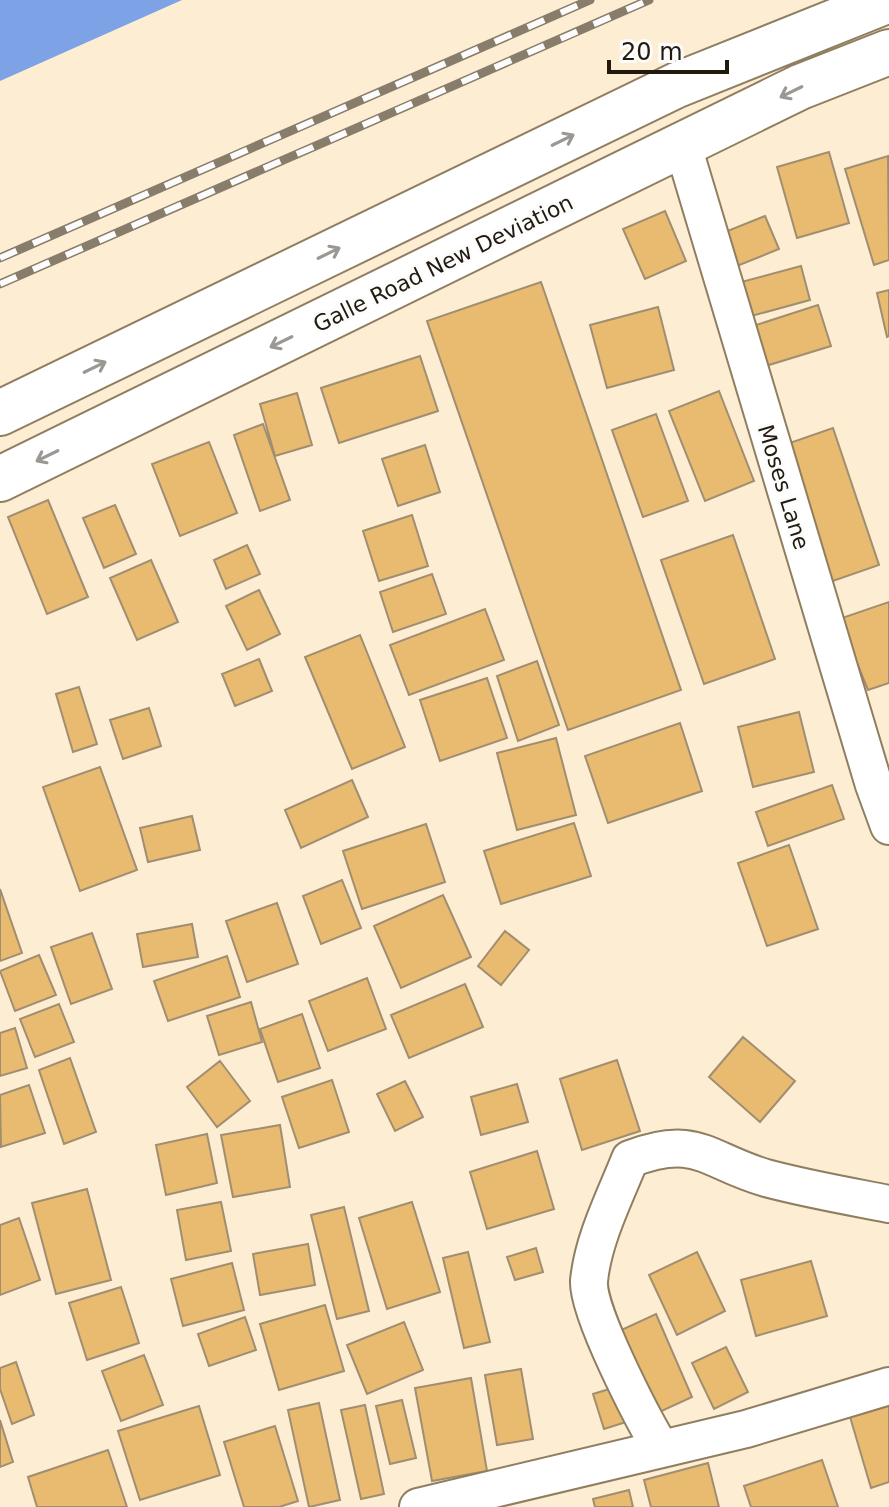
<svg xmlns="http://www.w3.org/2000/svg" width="889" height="1507" font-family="'DejaVu Sans',sans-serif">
<rect width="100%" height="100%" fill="#fdedd3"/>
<!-- water -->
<path fill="#7da3e6" d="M0 0H182L0 81Z"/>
<!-- building -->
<path fill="#e8bb70" stroke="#a18e71" stroke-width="2" d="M829 152 849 223 797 238 777 167Z
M888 156 889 260 874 265 845 169Z
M665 211 686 261 645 279 623 229Z
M765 216 779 249 727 270 715 236Z
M801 266 810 300 744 318 734 284Z
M541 282 681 690 568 730 427 321Z
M889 290V336L887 337 877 293Z
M818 305 831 346 759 368 747 328Z
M658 307 674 370 607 388 590 325Z
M420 356 438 411 339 443 321 388Z
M719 391 754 481 705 501 669 411Z
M297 393 312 445 275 456 260 404Z
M656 414 688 501 643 517 612 430Z
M263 424 290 500 260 511 234 435Z
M833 428 879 565 827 583 781 446Z
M209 442 237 513 180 536 152 464Z
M425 445 440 492 398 506 382 459Z
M48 500 88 597 47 614 8 517Z
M115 505 136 554 104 568 83 518Z
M412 515 428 566 379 581 363 531Z
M733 535 775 659 704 684 661 560Z
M247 545 260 574 226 589 214 560Z
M151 560 178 622 137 640 110 578Z
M432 574 446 614 393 632 380 592Z
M259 590 280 634 247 650 226 606Z
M889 602V683L868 690 839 619Z
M485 609 504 660 409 695 390 645Z
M360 635 405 747 352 769 305 657Z
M259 659 272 691 235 706 222 674Z
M537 661 559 725 518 741 497 676Z
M487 678 507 738 440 761 420 700Z
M79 687 97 744 73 752 56 694Z
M149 708 161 746 123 759 110 720Z
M799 712 814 772 753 787 738 727Z
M680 723 702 791 608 823 585 756Z
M556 738 576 815 517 830 497 753Z
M100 767 137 870 80 891 43 787Z
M352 780 368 817 301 848 285 810Z
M832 785 844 819 768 846 756 812Z
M192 816 200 850 148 862 140 828Z
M574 823 591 876 501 904 484 851Z
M426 824 445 882 362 909 343 851Z
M789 845 818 929 767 946 738 863Z
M342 880 361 928 321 944 303 896Z
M0 889 22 953 0 961Z
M443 895 471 957 401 988 374 926Z
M277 903 298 964 247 982 226 921Z
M192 924 198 957 143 967 137 934Z
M505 931 529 950 501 985 478 966Z
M92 933 112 989 71 1004 51 947Z
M39 955 56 995 15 1011 0 971Z
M227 956 240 997 168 1021 154 981Z
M367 978 386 1029 328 1051 309 1001Z
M465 984 483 1027 409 1058 391 1015Z
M251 1002 262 1042 219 1055 207 1016Z
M59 1004 74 1042 35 1057 20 1019Z
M302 1014 320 1068 278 1082 260 1029Z
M15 1028 27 1068 0 1076V1033Z
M743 1037 795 1081 760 1122 709 1077Z
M70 1058 96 1132 64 1144 39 1070Z
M617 1060 640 1131 582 1150 560 1079Z
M220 1061 250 1101 217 1127 187 1087Z
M332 1080 349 1132 299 1148 282 1097Z
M405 1081 423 1117 395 1131 377 1094Z
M517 1084 528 1122 481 1135 471 1097Z
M29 1085 45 1133 1 1147 0 1095Z
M280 1125 290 1187 233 1197 221 1135Z
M207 1134 217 1183 166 1195 156 1145Z
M537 1151 554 1209 487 1229 470 1172Z
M87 1189 111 1280 56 1294 32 1203Z
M221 1202 231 1251 186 1260 177 1210Z
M412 1202 440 1292 387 1309 359 1218Z
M344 1207 369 1311 337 1319 311 1215Z
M19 1218 40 1280 0 1295V1225Z
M308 1244 315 1285 260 1295 253 1254Z
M536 1248 543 1272 515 1280 507 1257Z
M468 1252 490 1342 464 1348 443 1258Z
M697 1252 725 1311 677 1335 649 1275Z
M811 1261 827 1316 756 1336 741 1280Z
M232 1263 244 1310 183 1326 171 1279Z
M121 1287 139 1343 87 1360 69 1303Z
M325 1305 344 1371 279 1390 260 1324Z
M656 1314 692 1397 653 1415 617 1332Z
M245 1317 256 1350 209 1366 198 1334Z
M404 1322 423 1370 367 1394 347 1345Z
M726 1347 748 1392 714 1409 692 1363Z
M144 1355 163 1405 121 1421 102 1371Z
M16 1362 34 1415 12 1424 0 1389V1368Z
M521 1369 533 1439 497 1445 485 1375Z
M471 1378 487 1471 432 1481 415 1388Z
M616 1387 626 1422 604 1429 593 1394Z
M889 1397V1482L871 1488 848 1410Z
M402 1400 416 1458 390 1464 376 1406Z
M319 1403 340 1500 309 1507 288 1410Z
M365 1405 384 1494 361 1499 341 1410Z
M199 1406 220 1475 140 1500 118 1431Z
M0 1420 13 1462 0 1467Z
M275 1426 298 1501 279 1507H244L224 1442Z
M108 1450 127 1507H37L28 1477Z
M822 1460 838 1507H751L744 1486Z
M708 1463 719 1507H651L644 1480Z
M629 1490 633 1507H595L593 1499Z"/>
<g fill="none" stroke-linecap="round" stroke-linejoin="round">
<!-- minor casing -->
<g stroke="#907e61" stroke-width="40">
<path id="minor" d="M683 146 874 785 889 826
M661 1449C643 1419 587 1312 589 1281 593 1239 615 1197 630 1159 697 1133 707 1161 766 1178 807 1189 848 1196 889 1204
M418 1507 746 1429 889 1386"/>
</g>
<!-- primary casing -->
<g stroke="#907e61" stroke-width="48">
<path id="primary" d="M0 413 677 85 889 0
M0 479 800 87 889 52"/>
</g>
<!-- minor -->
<use href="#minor" stroke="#fff" stroke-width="36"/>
<!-- primary -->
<use href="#primary" stroke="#fff" stroke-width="44"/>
<!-- rail casing -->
<g stroke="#887c6a" stroke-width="9">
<path id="rail" d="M0 258 590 0
M0 284 649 0"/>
</g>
<!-- rail -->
<use href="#rail" stroke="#fcfcfc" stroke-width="6" stroke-dasharray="18" stroke-linecap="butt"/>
</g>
<!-- one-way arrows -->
<defs><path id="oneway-shaft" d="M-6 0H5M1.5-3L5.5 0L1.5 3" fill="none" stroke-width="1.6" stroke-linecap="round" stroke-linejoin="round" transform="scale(2)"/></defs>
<g stroke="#9b9893">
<use href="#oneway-shaft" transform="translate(791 92) rotate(154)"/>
<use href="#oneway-shaft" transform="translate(563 140) rotate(-26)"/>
<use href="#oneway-shaft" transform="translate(329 253) rotate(-26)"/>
<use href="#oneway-shaft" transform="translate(281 342) rotate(154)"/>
<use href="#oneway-shaft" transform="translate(95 367) rotate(-26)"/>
<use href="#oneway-shaft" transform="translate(47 456) rotate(154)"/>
</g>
<g text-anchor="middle" stroke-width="6" stroke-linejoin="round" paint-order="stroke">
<!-- street labels -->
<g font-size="22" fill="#211a0e" stroke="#fcfcfc">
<text transform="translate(443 263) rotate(-26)" y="8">Galle Road New Deviation</text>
<text transform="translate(784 487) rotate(73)" y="8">Moses Lane</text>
</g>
</g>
<!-- scale -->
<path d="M609 60v12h118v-12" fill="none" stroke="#211a0e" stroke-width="4"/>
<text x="621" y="60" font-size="24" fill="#211a0e" stroke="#fcfcfc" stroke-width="6" paint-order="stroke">20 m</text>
</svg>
